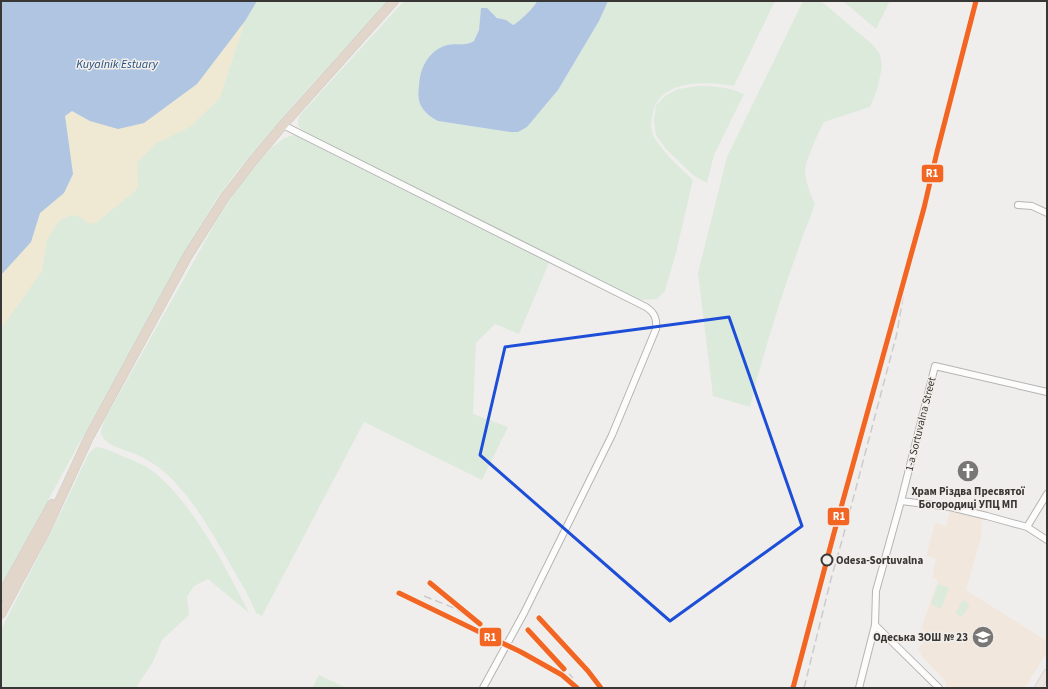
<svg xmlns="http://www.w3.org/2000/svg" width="1048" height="689" font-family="'Source Sans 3',sans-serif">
<rect width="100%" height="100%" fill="#f0eeec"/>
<!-- education -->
<path fill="#f2e7dd" d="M950 511 982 519 981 538 966 590 1047 641V652L1025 688H947L945 681 921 655V654L918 648 924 642 923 641 927 633 921 628 938 580 932 578 936 559 926 556 935 523 946 526Z"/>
<!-- green -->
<path fill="#dceadc" d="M257 1H388L305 92 265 138 235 174 216 200 174 271 1 586V275L31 242 40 213 65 116 245 21Z
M404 1H537C535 7 518 23 513 25 505 20 496 19 490 11H481L479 30 474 41C465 47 455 42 445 46 428 53 420 69 419 86 418 92 418 98 420 104 424 112 430 117 438 121L510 132 527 127 558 90 599 21 608 1H775L734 86C708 81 659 79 653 113 651 121 650 129 654 137 664 153 679 167 693 180L676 253 665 291 657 299 641 300 305 133C298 127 296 124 300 115Z
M803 1H821L872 44 880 54 882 67 877 90 870 107 824 122C819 131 805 162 805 171 806 183 810 193 815 204 810 219 804 232 799 247 780 300 763 353 750 407L713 396 698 273 727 157Z
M843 1H890L876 29Z
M698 86C715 86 729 87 744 94L714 155 707 183 694 176 666 149 656 135 654 122 656 105 665 96 678 89Z
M294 135 310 141 549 263 519 334 495 324 476 343 473 414 508 427 482 480 364 422 262 616 256 613C249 595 239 580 230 564 211 531 192 496 163 471 156 465 148 460 140 456 130 451 101 446 101 431 102 427 104 422 105 419L217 220 241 183 271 148 284 138Z
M96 447C106 448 115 453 125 457 134 461 146 465 154 472 195 506 225 566 249 613L208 579 194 586 187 597 189 615 162 640 153 662 137 686V688H1V630L62 510 89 453Z
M938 584 949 588 941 609 931 604Z
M963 600 970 605 962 617 955 613Z
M319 675 347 688H312Z"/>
<!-- sand -->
<path fill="#efe9d4" d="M245 21 220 98 190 127 155 144 137 163 138 187 134 192 96 223 90 224 78 216 70 215 58 222 47 240 42 271 1 329V275L31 242 40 213 64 193 73 174 65 116 72 111 90 121 197 84Z"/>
<!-- water -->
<path fill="#afc5e2" d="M1 1H257L245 21 197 84 144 123 118 129 90 121 72 111 65 116 73 174 64 193 40 213 31 242 1 275Z
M537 1H608L599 21 558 90 527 127 518 132H510L438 121C430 117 424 112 420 104 418 98 418 92 419 86 420 69 427 53 444 46 455 42 465 47 474 41L479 30 481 8H487L497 18 506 20 513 25C518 23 535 7 537 1Z"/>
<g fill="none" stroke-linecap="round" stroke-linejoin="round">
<!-- minor casing -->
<g stroke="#b5b4b2" stroke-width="8">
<path id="minor" d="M283 125 646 307C655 313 657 319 656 329L612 435 524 613 483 688
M1018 205 1032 206 1047 213
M901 501 950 507 987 516 1027 527 1047 540
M1027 527 1047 494
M875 625 939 688
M859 688 875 625 876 591 901 501 935 366 1047 392"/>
</g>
<!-- major casing -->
<g stroke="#cac9c8" stroke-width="8">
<path id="major" d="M1038 688 1047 673"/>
</g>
<!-- highway casing -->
<g stroke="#cac9c8" stroke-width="10">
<path id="highway" d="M1 596 52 504
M1 614 45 532 89 437 187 257 225 197 252 162 283 125 394 1"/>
</g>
<!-- minor -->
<use href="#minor" stroke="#fdfcfc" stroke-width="6"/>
<!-- major -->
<use href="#major" stroke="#ede6de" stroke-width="7"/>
<!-- highway -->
<use href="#highway" stroke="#e2d6ca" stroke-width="9"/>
<!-- rail -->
<path stroke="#cbcbcb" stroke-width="1.5" stroke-dasharray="8 4" stroke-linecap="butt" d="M430 583 461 608
M399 593 521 652 562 675 577 688
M424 596 454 608 496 635
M539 618 588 671 601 688
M528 630 573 678
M804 688 831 579 843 537 897 333 907 273"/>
<!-- rail-1 casing -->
<g stroke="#f2eeea" stroke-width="8">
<path id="rail-1" d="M430 583 480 624
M399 593 521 652 562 675 577 688
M539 618 588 671 601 688
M528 630 564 669
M793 688 834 533 924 208 937 152 976 1"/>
</g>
<!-- rail-1 -->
<use href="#rail-1" stroke="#f26522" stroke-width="5"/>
</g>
<!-- marked area -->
<path fill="none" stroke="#1d4ed8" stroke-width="3" stroke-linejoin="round" d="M729 317 802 526 670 621 480 455 505 347Z"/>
<!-- icons -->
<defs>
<g id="church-disc" transform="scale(1.15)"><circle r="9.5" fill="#787775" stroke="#f2eeea"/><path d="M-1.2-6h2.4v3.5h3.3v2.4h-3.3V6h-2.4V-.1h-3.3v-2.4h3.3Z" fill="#fff"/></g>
<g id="school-disc" transform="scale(1.15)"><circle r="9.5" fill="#787775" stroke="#f2eeea"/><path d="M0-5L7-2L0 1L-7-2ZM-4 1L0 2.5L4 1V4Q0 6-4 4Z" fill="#fff"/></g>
</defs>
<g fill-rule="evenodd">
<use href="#church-disc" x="968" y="471"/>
<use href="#school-disc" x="983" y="637"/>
</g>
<!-- markers -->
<circle fill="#f2eeea" stroke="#383735" stroke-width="2" cx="827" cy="560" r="5.5"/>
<g text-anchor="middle" stroke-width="3" stroke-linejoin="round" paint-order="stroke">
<!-- street labels -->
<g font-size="11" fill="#383735" stroke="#f2eeea">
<text transform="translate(920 424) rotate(-76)" y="4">1-a Sortuvalna Street</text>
</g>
<!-- poi labels -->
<g font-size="11" font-weight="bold" fill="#383735" stroke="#f2eeea">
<text x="968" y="495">Храм Різдва Пресвятої<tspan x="968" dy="13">Богородиці УПЦ МП</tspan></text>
<text x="968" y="641" text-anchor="end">Одеська ЗОШ № 23</text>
</g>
<!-- stop labels -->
<g font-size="11" font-weight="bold" fill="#383735" stroke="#f2eeea" text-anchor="start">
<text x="836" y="564">Odesa-Sortuvalna</text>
</g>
<!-- water labels -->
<g font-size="12" font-style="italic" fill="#224f82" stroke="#f2eeea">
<text x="117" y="68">Kuyalnik Estuary</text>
</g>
</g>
<g stroke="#f2eeea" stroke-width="1.5">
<rect x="921" y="164" width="23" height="19" rx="4" fill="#f26522"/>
<rect x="827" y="507" width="23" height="19" rx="4" fill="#f26522"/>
<rect x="479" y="627" width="23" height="20" rx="4" fill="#f26522"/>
</g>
<g font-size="11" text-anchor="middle" font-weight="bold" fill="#fff">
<text x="932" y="177">R1</text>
<text x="839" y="520">R1</text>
<text x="490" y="641">R1</text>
</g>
<!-- border -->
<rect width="1048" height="689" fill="none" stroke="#383735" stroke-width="4"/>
</svg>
